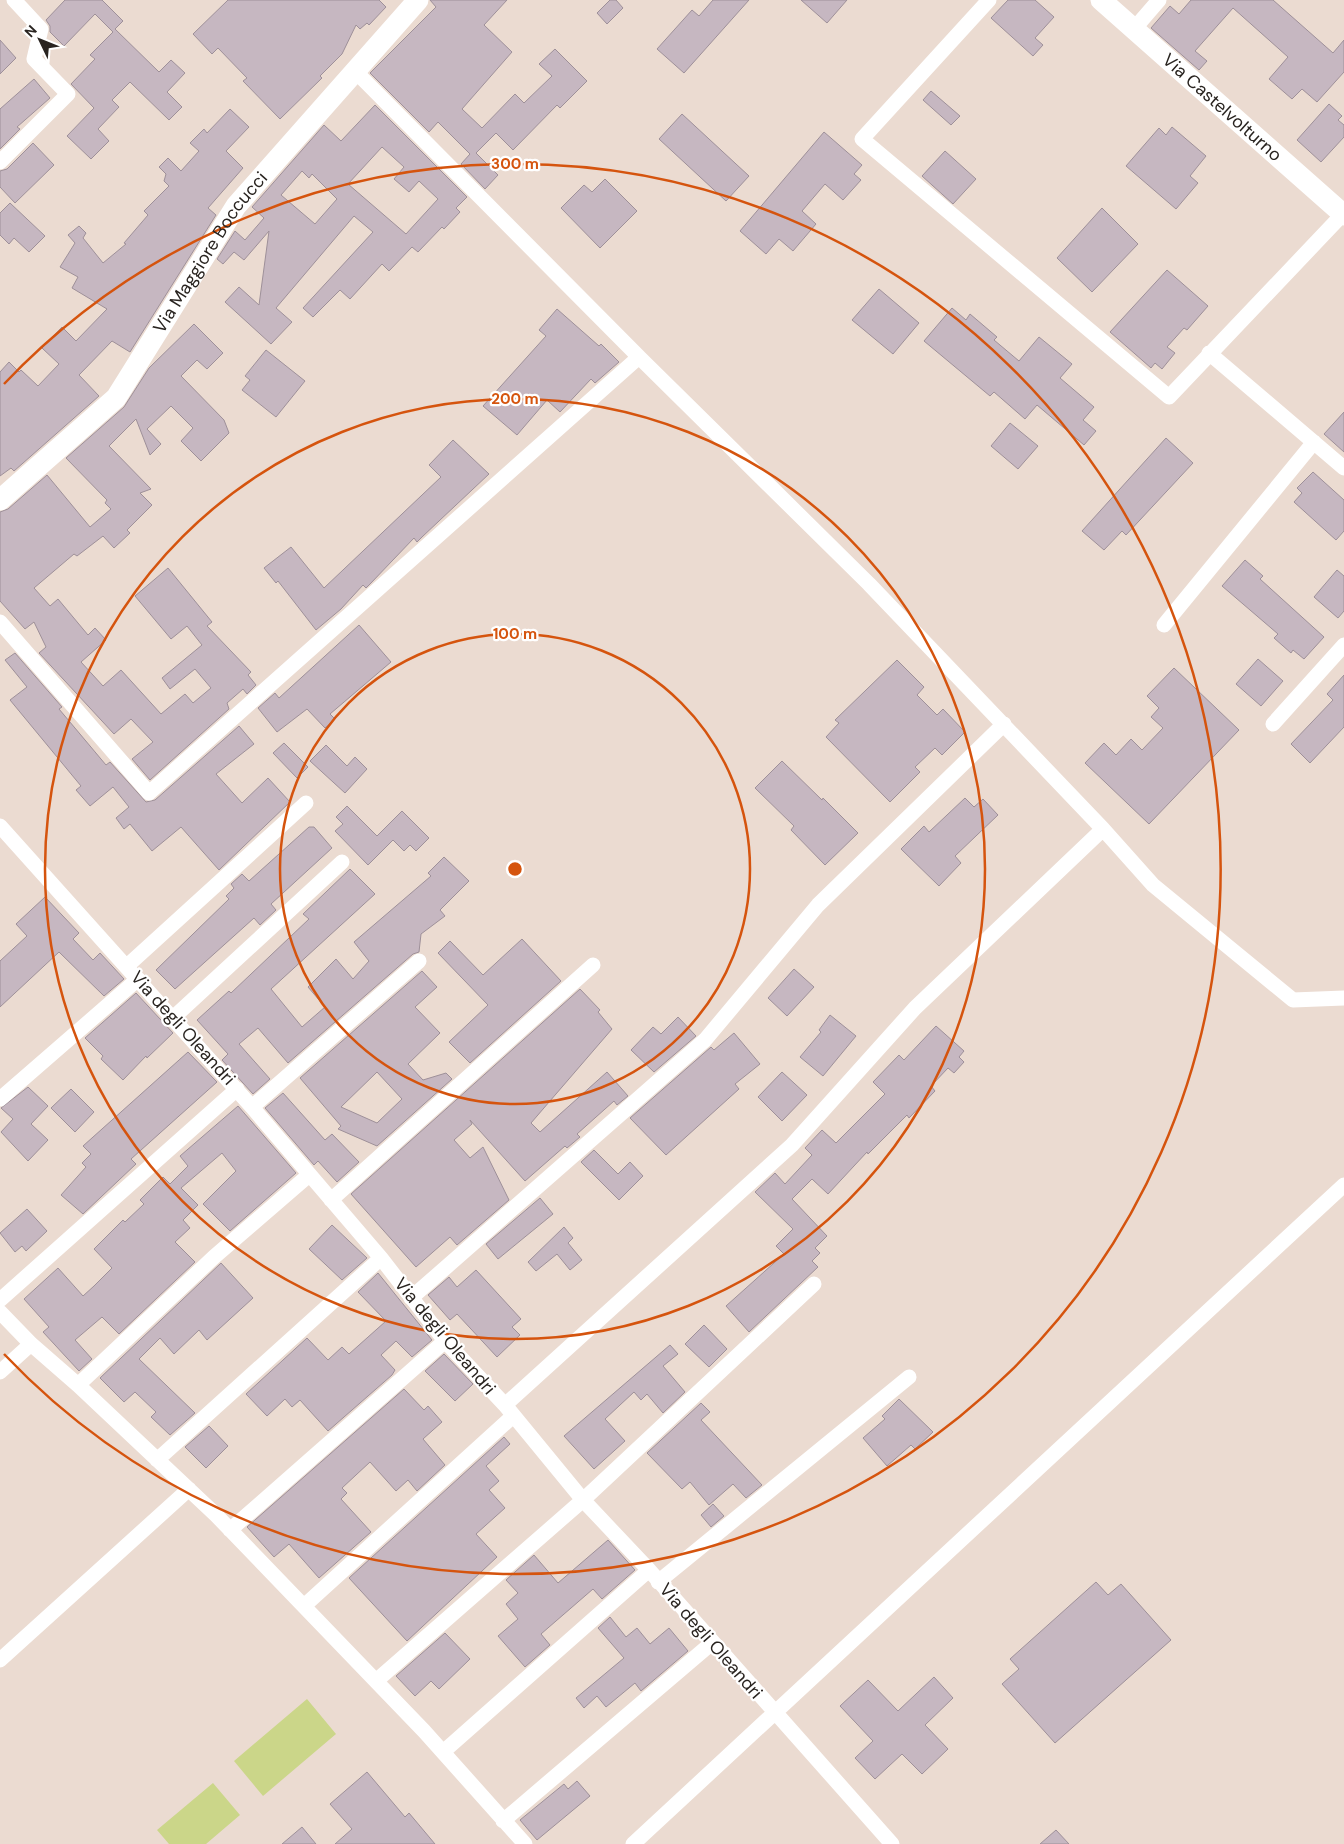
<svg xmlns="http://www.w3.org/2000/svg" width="1344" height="1844" font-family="'DM Sans',sans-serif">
<rect width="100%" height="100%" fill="#ebdbd1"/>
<!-- green -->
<path fill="#cbd689" d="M307 1699 336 1734 263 1796 234 1761Z
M213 1783 240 1815 206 1844H169L157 1830Z"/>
<!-- building -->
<path fill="#c6b7c1" stroke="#9e9099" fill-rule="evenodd" d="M65 0H102L123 21 115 29 159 72 171 60 185 73 167 92 182 107 169 120 130 82 112 100 119 107 98 129 109 141 91 159 67 136 94 108 71 84 95 59 90 55 113 32 95 14 64 46 50 32V26L46 20Z
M228 0H379L386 7 369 25 367 23 360 29 356 25 342 54 320 76 322 78 280 119 243 81 247 78 218 48 212 54 193 34Z
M430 0H507L484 25 512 52 462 109 482 128 515 94 524 103 552 76 539 64 555 49 587 81 560 108 557 105 513 150 496 133 476 153 498 175 485 189 461 164 470 154 438 122 429 132 370 73 436 7Z
M610 0H616L623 8 607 24 597 13Z
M713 0H749L684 73 657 49 692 10 699 16Z
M801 0H847L827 23Z
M1008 0H1035L1054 17 1035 38 1043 45 1033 56 991 18Z
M1191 0H1273L1333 53 1344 40V72L1317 102 1302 89 1292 99 1269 79 1288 57 1233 8 1195 51 1207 61 1199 70 1151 28 1170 6 1179 14Z
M0 40 16 58 0 74Z
M34 79 50 98 17 127 20 129 0 149V109Z
M931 91 960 116 951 125 923 100Z
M1329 104 1342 116 1338 120 1344 125V137L1321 162 1297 140Z
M375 105 467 197 456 208 460 212 444 229 442 227 418 252 412 247 389 271 382 264 350 299 340 290 313 317 303 308 373 232 354 216 276 308 292 322 271 344 225 302 239 287 259 305 269 231 244 260 234 252 223 264 217 259 235 231 245 240 264 218 252 207 324 125 341 141ZM382 147 404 167 394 179 409 192 419 181 438 199 406 234 348 184ZM302 171 309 178 312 174 337 199 315 224 281 195Z
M230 109 249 127 226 151 243 168 208 208 216 215 130 352 112 341 79 375 99 396 14 471 11 468 0 476V372L9 362 19 372 21 370 38 386 59 364 42 348 62 327 76 341 107 309 72 288 78 277 60 267 75 243 68 235 79 226 86 233 83 238 103 263 126 244 124 243 148 215 144 211 169 186 164 181 166 174 159 167 168 158 181 171 199 151 190 143 204 129 207 133Z
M682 114 749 176 726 201 659 139Z
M1172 127 1206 156 1190 176 1198 183 1176 209 1126 166 1159 128 1166 135Z
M824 132 862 165 854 174 861 180 843 200 825 184 802 211 816 224 793 251 779 239 766 254 740 231Z
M33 143 54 165 15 203 0 187V171L7 169Z
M945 151 976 179 953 204 922 176Z
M605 179 637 211 600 248 561 208 584 185 592 192Z
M10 203 45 236 29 252 14 238 9 244 0 235V213Z
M1102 208 1138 244 1092 292 1057 258Z
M1167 270 1208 306 1187 330 1184 328 1167 347 1175 353 1162 369 1155 363 1151 368 1110 332Z
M879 289 919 323 893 354 852 320Z
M952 308 966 320 970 314 997 337 994 340 1019 361 1039 337 1072 364 1060 378 1094 407 1083 420 1096 431 1084 445 1037 405 1025 419 994 392 990 396 924 341Z
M557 309 599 346 601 344 619 362 595 383 591 379 560 412 547 400 517 435 483 406 546 336 539 330Z
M194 324 223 353 207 369 197 360 181 376 224 420 229 433 201 461 181 441 193 428 171 406 147 429 161 444 150 455 136 419 109 446 151 489 140 493 152 505 127 530 130 533 114 548 103 536 77 556 74 554 34 588 50 606 58 599 88 635 95 628 106 640 81 662 103 686 121 670 161 714 185 694 193 703 211 688 195 669 170 689 162 678 202 645 187 626 171 639 135 596 168 568 212 622 207 626 251 672 248 675 256 685 247 694 243 689 227 703 229 709 150 780 132 759 153 742 131 719 114 734 39 653 46 647 34 622 25 629 0 601V512L8 509 47 475 90 527 111 509 105 503 107 500 66 458 124 407 149 368Z
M266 350 305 381 276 417 242 390 250 380 245 376Z
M1344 412V452L1324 434Z
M1010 423 1038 446 1018 469 991 446Z
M1166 438 1193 463 1126 535 1122 531 1104 550 1082 531Z
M453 440 489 474 422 537 417 542 414 538 371 583 366 588 363 585 341 609 316 630 278 581 276 583 264 568 291 547 324 588 441 477 429 465Z
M1313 472 1344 500V531L1336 540 1294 502 1302 493 1297 488Z
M1245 560 1263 576 1260 579 1324 637 1304 659 1293 650 1291 653 1274 638 1278 634 1222 586Z
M1337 570 1344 576V611L1338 618 1314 597Z
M359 625 391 662 330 714 335 719 325 728 307 709 277 732 258 708 275 693 279 698Z
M15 653 62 707 59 709 106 765 110 762 146 802 155 800 239 726 254 744 216 774 242 803 268 778 290 802 219 870 181 827 152 851 130 824 124 829 116 818 129 807 113 787 90 806 76 790 81 786 10 700 27 687 5 660Z
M1258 659 1283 681 1261 706 1236 684Z
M897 660 924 687 917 695 937 715 943 709 965 732 942 755 935 748 915 767 920 772 890 802 826 737 839 723 835 720Z
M1174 668 1239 730 1149 824 1085 763 1104 743 1116 755 1131 739 1142 750 1163 728 1151 717 1159 708 1147 696Z
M1344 675V727L1310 763 1291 744 1333 700 1327 694Z
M284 743 308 767 297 778 273 753Z
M326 745 347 766 355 757 367 769 345 793 310 761Z
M782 761 822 800 823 798 858 833 825 865 791 830 794 826 755 788Z
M965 798 974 807 983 799 998 815 955 856 961 863 939 886 901 849 924 826 929 832Z
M347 806 377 836 402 811 429 838 416 851 410 845 404 851 393 840 368 865 335 831 343 824 336 817Z
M309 827H314L332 848 271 904 276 910 260 925 254 918 175 989 156 970 229 899 226 896 234 888 231 884 242 874 249 881Z
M444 857 469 881 440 910 445 916 421 934 419 952 413 954 288 1063 258 1028 239 1044 270 1079 253 1094 222 1060 228 1054 197 1020 229 991 231 993 309 919 303 914 350 869 375 894 271 989 302 1027 325 1007 308 987 336 959 353 979 369 961 354 942 431 876 428 873Z
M45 897 79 933 73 939 93 960 100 953 124 979 104 996 59 952 0 1007V961L27 936 16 924Z
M522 939 561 981 470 1063 449 1042 488 1005 438 953 450 941 483 975Z
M794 969 814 987 787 1016 768 998Z
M422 971 437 987 415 1007 440 1033 408 1064 423 1080 446 1073 452 1079 377 1146 338 1129 341 1126 300 1078ZM377 1072 402 1099 377 1123 341 1107Z
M580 989 600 1010 598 1012 612 1029 531 1123 540 1132 607 1072 628 1096 617 1105 614 1101 577 1134 580 1137 567 1148 565 1146 525 1181 470 1120 472 1124 454 1140 470 1158 483 1147 509 1200 457 1245 450 1237 416 1267 351 1194Z
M136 993 173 1033 147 1058 146 1056 123 1080 101 1059 103 1056 85 1038Z
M830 1015 856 1036 823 1076 800 1057 821 1032 819 1030Z
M678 1017 696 1036 654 1072 631 1050 653 1027 661 1034Z
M936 1026 964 1051 959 1057 964 1062 954 1073 948 1068 931 1086 935 1091 909 1118 907 1115 868 1154 867 1152 828 1194 812 1179 792 1199 827 1236 815 1248 820 1253 812 1261 818 1267 749 1332 726 1306 784 1254 776 1246 793 1229 755 1192 775 1173 785 1184 812 1155 805 1148 822 1130 836 1143 885 1094 873 1082 899 1055 904 1060Z
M734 1033 760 1064 735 1084 739 1089 666 1155 630 1118 711 1047 714 1050Z
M188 1052 217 1082 131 1159 136 1164 83 1214 61 1195 86 1167 82 1163 91 1154 83 1146Z
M782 1072 807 1095 782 1121 758 1097Z
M28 1087 48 1106 31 1124 48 1140 28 1161 1 1132 13 1119 1 1108Z
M71 1089 94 1112 75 1132 51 1108Z
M283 1093 325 1140 332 1134 359 1162 337 1182 318 1161 314 1165 265 1108Z
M238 1106 296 1173 230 1231 203 1204 236 1171 222 1153 181 1188 198 1205 183 1220 190 1228 175 1242 195 1262 119 1334 102 1317 75 1340 92 1359 79 1371 43 1332 49 1327 24 1299 58 1268 83 1296 94 1286 112 1268 94 1249 123 1220 125 1222 144 1204 140 1200 163 1177 170 1184 188 1166 180 1156Z
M594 1150 618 1174 630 1162 643 1176 619 1200 581 1162Z
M540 1198 553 1214 498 1259 486 1244Z
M27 1209 47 1231 26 1251 22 1246 15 1252 0 1233Z
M332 1225 367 1258 342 1280 309 1249Z
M564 1227 573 1238 568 1243 582 1260 570 1270 557 1254 536 1271 528 1262Z
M221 1263 253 1298 207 1340 199 1330 174 1354 160 1338 139 1359 195 1413 170 1435 151 1417 156 1412 135 1392 124 1402 100 1378Z
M476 1270 521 1319 512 1327 520 1335 497 1357 457 1314 450 1320 428 1295 449 1277 457 1287Z
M378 1273 432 1340 412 1357 396 1341 381 1355 395 1370 392 1375 328 1431 300 1400 292 1407 285 1399 267 1416 246 1394 307 1338 328 1360 342 1347 349 1354 386 1321 358 1292Z
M704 1325 727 1349 709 1367 685 1344Z
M670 1345 678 1354 663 1366 685 1392 663 1413 647 1394 641 1400 634 1392 605 1419 625 1441 594 1469 564 1436Z
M444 1354 473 1384 455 1401 425 1371Z
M404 1389 424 1410 428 1406 442 1422 423 1439 445 1465 417 1491 408 1480 396 1491 370 1462 342 1488 347 1493 341 1499 371 1532 319 1578 289 1544 274 1557 247 1527Z
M899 1399 933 1432 915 1449 911 1445 887 1466 863 1438 885 1419 882 1416Z
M701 1403 710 1412 701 1420 762 1485 746 1498 733 1484 709 1505 690 1482 682 1489 647 1453Z
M209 1426 228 1446 206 1468 185 1447Z
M504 1437 510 1444 486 1466 499 1481 489 1490 505 1508 476 1534 497 1557 407 1641 349 1578Z
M713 1504 724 1516 711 1527 701 1515Z
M608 1540 635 1570 602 1599 593 1589 541 1634 550 1645 525 1667 498 1636 518 1619 506 1604 518 1593 506 1580 534 1555 558 1583Z
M1096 1582 1108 1595 1121 1584 1171 1640 1055 1743 1002 1684 1019 1669 1010 1659Z
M610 1617 626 1637 637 1628 650 1644 669 1628 688 1651 641 1691 635 1683 606 1707 597 1696 584 1708 576 1698 624 1658 598 1628Z
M445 1633 470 1659 439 1689 431 1681 415 1696 396 1676Z
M934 1677 953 1698 925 1725 948 1749 922 1774 902 1754 875 1779 855 1758 873 1741 840 1706 868 1680 898 1711Z
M367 1772 405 1817 409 1813 435 1844H335L352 1829 330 1804Z
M577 1781 590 1796 537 1840 520 1820 564 1784 568 1789Z
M302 1827 316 1844H282Z
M1056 1830 1069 1844H1040Z"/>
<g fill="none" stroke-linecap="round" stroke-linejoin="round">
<!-- street -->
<path stroke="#fff" stroke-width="15" d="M989 0 862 139 1169 397 1343 214
M1134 29 1159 0
M354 70 639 357
M0 162 68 94 34 59 41 29 14 0
M1209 353 1344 468
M0 622 149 793 639 357 869 584 1103 829 1153 885 1293 1000 1344 998
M1164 625 1314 442
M1273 724 1344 645
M0 826 252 1107 381 1258 445 1341 505 1405 583 1500 649 1570 892 1844
M127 966 306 803
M174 1017 342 862
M0 1099 138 979
M252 1107 419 961
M331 1200 593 965
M411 1298 705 1040 818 905 1004 724
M0 1300 237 1089
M0 1312 31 1344 78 1385 216 1515 424 1731 525 1844
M0 1372 31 1344
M78 1385 214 1257 309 1175
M505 1405 792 1145 915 1008 1103 829
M157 1460 381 1258
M230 1530 445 1341
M658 1582 909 1377
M304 1606 513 1416
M0 1660 189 1489
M376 1681 583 1500 814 1284
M443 1752 649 1570
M503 1821 713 1642
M633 1844 1344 1185"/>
<!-- secondary -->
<g stroke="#fff" stroke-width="21">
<path id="s1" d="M1101 0 1344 215"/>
<path id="s2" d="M0 500 116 398 236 206 418 0"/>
</g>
</g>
<!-- distance rings -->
<g fill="none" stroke="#d5540e" stroke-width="2.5">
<circle cx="515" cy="869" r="235"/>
<circle cx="515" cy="869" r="470"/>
<path d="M4 384A705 705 0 1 1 4 1354"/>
</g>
<g text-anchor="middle" stroke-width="4.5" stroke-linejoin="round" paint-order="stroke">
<!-- street labels -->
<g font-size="18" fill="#292420" stroke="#fff">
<text dy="6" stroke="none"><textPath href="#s1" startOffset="162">Via Castelvolturno</textPath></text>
<text dy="6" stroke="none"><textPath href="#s2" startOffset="328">Via Maggiore Boccucci</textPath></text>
<text transform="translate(183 1028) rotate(48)" y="6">Via degli Oleandri</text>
<text transform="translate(445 1336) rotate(50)" y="6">Via degli Oleandri</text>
<text transform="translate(711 1641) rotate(49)" y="6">Via degli Oleandri</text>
</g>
</g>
<circle cx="515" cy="869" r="8" fill="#d5540e" stroke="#fff" stroke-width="2.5"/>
<g font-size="15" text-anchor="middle" font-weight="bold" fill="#d5540e" stroke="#fff" stroke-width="4.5" stroke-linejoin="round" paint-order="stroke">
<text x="515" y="169">300 m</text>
<text x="515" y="404">200 m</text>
<text x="515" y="639">100 m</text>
</g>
<!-- north arrow -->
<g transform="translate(40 40) rotate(313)" stroke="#ffffff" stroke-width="4" paint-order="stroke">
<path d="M0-4L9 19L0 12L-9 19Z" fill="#292420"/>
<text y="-8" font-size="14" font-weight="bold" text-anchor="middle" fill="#292420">N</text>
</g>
</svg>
